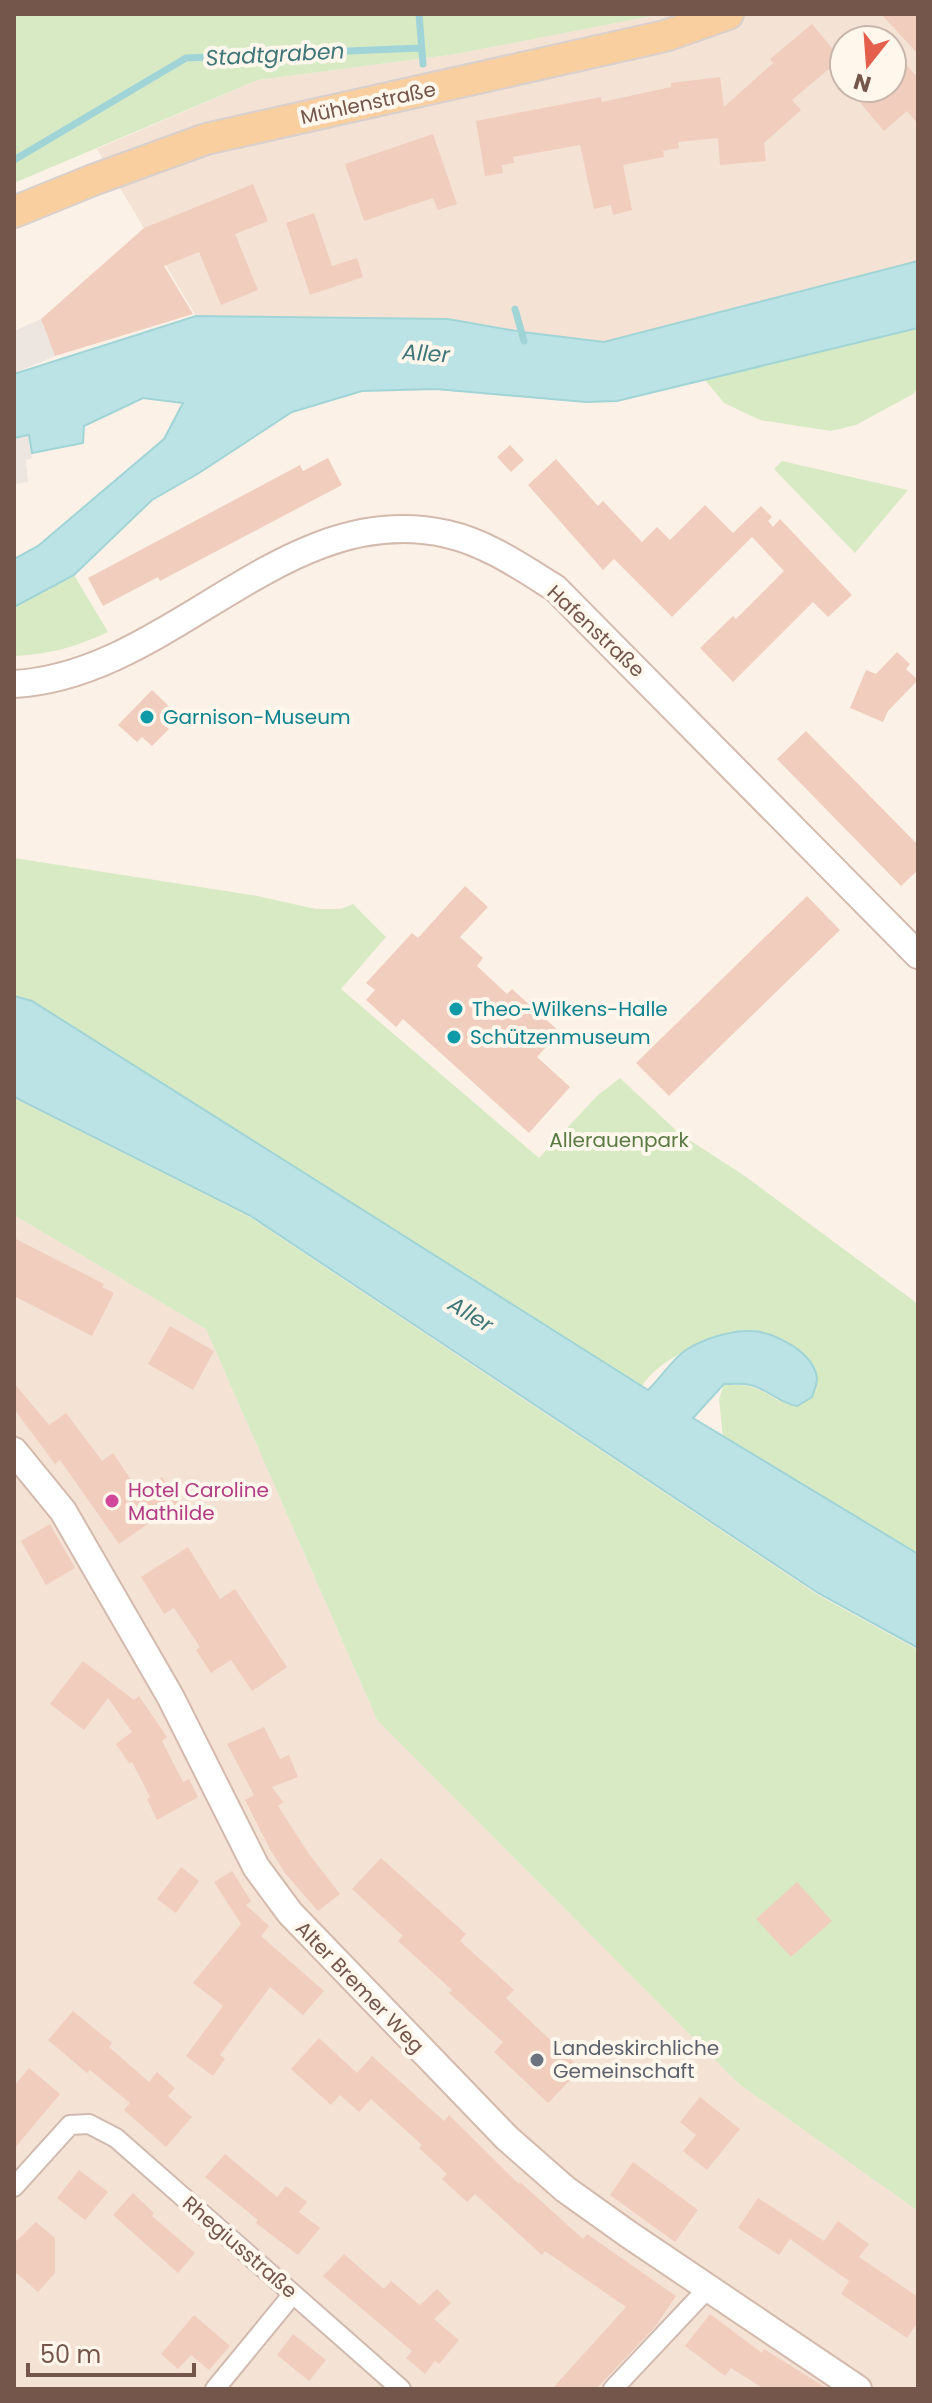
<svg xmlns="http://www.w3.org/2000/svg" width="932" height="2403" font-family="Poppins,sans-serif">
<rect width="100%" height="100%" fill="#fcf1e6"/>
<!-- residential -->
<path fill="#f4e2d5" fill-rule="evenodd" d="M662 14H918V261L604 342 522 332 448 319 196 316 97 149 258 80 456 54ZM844 40H892V88H844Z
M14 1215 206 1329 377 1720 739 2084 918 2211V2389H14Z"/>
<!-- industrial -->
<path fill="#ece5e0" d="M41 319 55 356 14 373V331Z
M28 437 32 458 26 460 28 482 14 484V439Z"/>
<!-- green -->
<path fill="#d7eac4" d="M14 14H662L456 54 258 80 14 183Z
M918 328V387L913 394 856 425 831 431 760 420 724 403 705 380Z
M782 461 908 490 855 553 774 469Z
M74 575 108 632C79 646 47 655 14 656V607Z
M14 858 257 896 316 909H341L353 904 386 937 341 989 539 1158 597 1096 620 1078 680 1134 742 1174 918 1304V1554L723 1438 719 1399 724 1384C747 1384 761 1388 780 1402L721 1335C693 1347 659 1360 642 1386L32 1001 14 996Z
M14 1098 248 1216 818 1595 918 1650V2211L739 2084 377 1720 206 1329 14 1215Z"/>
<!-- water -->
<path fill="#bbe3e5" stroke="#a1d4d7" stroke-width="2" d="M918 261V328L617 401 586 402 436 389 362 391 292 412 199 473 152 500 74 575 14 607V559L38 546 164 439 183 403 143 398 84 426 83 443 32 453 29 435 14 438V374L196 316 448 319 522 332 604 342Z
M14 996 32 1001 648 1390C661 1378 672 1359 686 1350 703 1339 731 1330 751 1331 775 1332 815 1353 817 1379 817 1384 814 1391 812 1397L797 1406C777 1402 768 1389 750 1385 742 1383 732 1384 724 1384L693 1418 918 1554V1648L818 1593 249 1215 14 1097Z"/>
<g fill="none" stroke-linecap="round" stroke-linejoin="round">
<!-- stream -->
<path stroke="#a1d4d7" stroke-width="7" d="M419 14 423 64
M14 160 186 58 420 48
M515 309 524 341"/>
</g>
<!-- building -->
<path fill="#f1cdbe" d="M881 14H918V54Z
M812 24 841 59 792 100 801 110 764 143 766 161 720 165 718 138 678 142 679 148 663 151 664 157 623 165 632 210 613 215 611 205 594 209 580 145 513 157 514 163 502 165 503 173 485 176 476 121 601 97 602 102 671 87V83L720 77 724 107 773 63 770 59Z
M903 61 918 78V124L907 111 884 131 857 99 871 88H892V70Z
M433 134 457 204 438 210 433 198 364 221 345 164Z
M253 184 268 221 235 234 258 290 221 305 199 252 164 266 193 314 55 356 41 319 144 228Z
M314 213 332 266 357 258 363 277 310 295 286 223Z
M510 445 524 460 511 472 497 457Z
M328 458 342 485 160 581 158 577 103 606 88 578 300 465 303 471Z
M556 459 598 506 603 501 642 542 657 527 670 540 705 505 733 533 761 506 772 517 768 521 773 527 780 519 852 595 828 617 813 602 733 682 700 648 733 616 736 619 784 571 752 537 672 617 614 559 603 570 528 485Z
M897 652 910 664 906 669 918 680 888 711 883 722 850 708 866 670 876 674Z
M152 690 174 711 162 723 169 729 152 746 142 737 137 742 118 725Z
M806 731 918 845V870L901 886 777 759Z
M465 886 488 907 460 937 483 958 477 966 507 994 512 989 560 1032 537 1057 570 1087 529 1133 403 1019 396 1027 366 1000 375 990 366 983 412 933 418 938Z
M807 896 840 930 669 1096 636 1063Z
M14 1238 104 1284 102 1287 114 1293 92 1336 14 1296Z
M170 1326 214 1351 193 1390 148 1364Z
M14 1383 49 1425 66 1413 102 1461 113 1453 140 1493 162 1477 179 1502 119 1544 60 1460 55 1464 14 1409Z
M50 1524 75 1568 46 1585 21 1541Z
M188 1547 220 1599 235 1589 287 1667 252 1691 231 1660 211 1673 196 1650 200 1647 174 1608 164 1614 141 1577Z
M83 1661 134 1700 139 1696 167 1737 162 1741 183 1782 189 1779 198 1797 157 1820 147 1799 150 1797 132 1762 129 1763 116 1744 132 1732 108 1698 84 1730 50 1704Z
M264 1727 280 1759 289 1755 298 1777 272 1787 283 1802 278 1806 309 1854 340 1894 318 1911 285 1873 270 1849 245 1800 254 1795 227 1744Z
M381 1858 466 1934 460 1941 514 1990 506 1998 581 2069 548 2103 494 2052 503 2042 449 1993 452 1990 398 1941 403 1936 352 1889Z
M181 1867 199 1881 176 1913 157 1899Z
M232 1871 251 1901 246 1905 269 1926 261 1936 324 1991 303 2015 270 1987 220 2055 225 2059 213 2076 186 2056 223 2006 193 1983 241 1924 214 1882Z
M797 1882 832 1921 791 1957 756 1919Z
M73 2011 112 2043 109 2047 149 2082 157 2072 175 2088 168 2096 192 2117 166 2147 124 2110 130 2103 90 2070 87 2073 48 2040Z
M319 2038 357 2073 372 2056 444 2121 449 2115 519 2184 520 2182 583 2239 587 2234 676 2296 655 2327 596 2389H552L626 2307 545 2251 542 2255 475 2194 467 2202 442 2179 447 2174 419 2148 422 2145 371 2099 359 2112 340 2095 331 2105 291 2069Z
M29 2068 60 2094 14 2149V2086Z
M700 2097 740 2129 707 2170 683 2151 696 2135 680 2122Z
M225 2154 277 2197 286 2186 307 2202 299 2212 320 2228 298 2255 256 2223 258 2220 205 2177Z
M633 2162 698 2210 675 2242 610 2195Z
M79 2170 108 2192 85 2220 57 2198Z
M133 2193 154 2213 152 2216 195 2253 178 2273 113 2215Z
M758 2198 824 2241 838 2221 869 2244 859 2257 918 2297V2322L907 2338 841 2294 849 2281 790 2239 779 2255 738 2228Z
M36 2222 55 2238V2273L38 2292 14 2271V2243Z
M344 2254 384 2289 391 2281 420 2305 437 2289 451 2303 434 2319 459 2340 439 2364 435 2361 425 2374 406 2358 412 2351 323 2276Z
M710 2314 762 2353 764 2349 828 2389H764L731 2368 725 2376 685 2346Z
M194 2315 230 2346 209 2370 191 2355 178 2369 161 2354Z
M293 2334 326 2360 309 2381 277 2355Z"/>
<g fill="none" stroke-linecap="round" stroke-linejoin="round">
<!-- street casing -->
<g stroke="#d0baaf" stroke-width="22">
<path id="street" d="M14 2187 70 2125 89 2124 116 2138 401 2389
M215 2389 293 2294
M613 2389 708 2288"/>
</g>
<!-- secondary casing -->
<g stroke="#d3baad" stroke-width="30">
<path id="secondary" d="M14 684C173 675 284 497 447 534 487 543 521 567 555 588L918 955
M14 1451 63 1511 170 1696 256 1867 290 1913 507 2138 565 2189 628 2234 858 2389"/>
</g>
<!-- primary casing -->
<g stroke="#d8d0cd" stroke-width="34">
<path id="primary" d="M14 212 93 180 206 139 665 36 728 14"/>
</g>
<!-- street -->
<use href="#street" stroke="#fff" stroke-width="18"/>
<!-- secondary -->
<use href="#secondary" stroke="#fff" stroke-width="26"/>
<!-- primary -->
<use href="#primary" stroke="#f9cfa0" stroke-width="30"/>
</g>
<!-- markers -->
<g fill="#0f9aa8" stroke="#fff6ec" stroke-width="3">
<circle cx="147" cy="717" r="8"/>
<circle cx="456" cy="1009" r="8"/>
<circle cx="454" cy="1037" r="8"/>
</g>
<circle fill="#d1479c" stroke="#fff6ec" stroke-width="3" cx="112" cy="1501" r="8"/>
<circle fill="#6b7280" stroke="#fff6ec" stroke-width="3" cx="537" cy="2060" r="8"/>
<g text-anchor="middle" stroke-width="8" stroke-linejoin="round" paint-order="stroke">
<!-- street labels -->
<g font-size="20" fill="#75564b" stroke="#fff6ec">
<text transform="translate(368 103) rotate(-12)" y="7">Mühlenstraße</text>
<text transform="translate(596 631) rotate(43)" y="7">Hafenstraße</text>
<text transform="translate(360 1987) rotate(46)" y="7">Alter Bremer Weg</text>
<text transform="translate(240 2247) rotate(41)" y="7">Rhegiusstraße</text>
</g>
<!-- culture labels -->
<g font-size="20" fill="#0d838f" stroke="#fff6ec" text-anchor="start">
<text x="163" y="724">Garnison-Museum</text>
<text x="472" y="1016">Theo-Wilkens-Halle</text>
<text x="470" y="1044">Schützenmuseum</text>
</g>
<!-- park labels -->
<g font-size="20" fill="#597a43" stroke="#fff6ec">
<text x="619" y="1147">Allerauenpark</text>
</g>
<!-- hotel labels -->
<g font-size="20" fill="#b23c85" stroke="#fff6ec" text-anchor="start">
<text x="128" y="1497">Hotel Caroline<tspan x="128" dy="23">Mathilde</tspan></text>
</g>
<!-- worship labels -->
<g font-size="20" fill="#5b616d" stroke="#fff6ec" text-anchor="start">
<text x="553" y="2055">Landeskirchliche<tspan x="553" dy="23">Gemeinschaft</tspan></text>
</g>
<!-- water labels -->
<g font-size="22" font-style="italic" fill="#3f767a" stroke="#fff6ec">
<text transform="translate(275 54) rotate(-3)" y="8">Stadtgraben</text>
<text transform="translate(426 353) rotate(4)" y="8">Aller</text>
<text transform="translate(471 1314) rotate(32)" y="8">Aller</text>
</g>
</g>
<!-- border -->
<rect width="932" height="2403" fill="none" stroke="#75564b" stroke-width="32"/>
<!-- north arrow -->
<g transform="translate(868 64) rotate(197)"><circle r="38" fill="#fff6ec" stroke="#c8b6ac" stroke-width="2"/>
<path d="M0-6L14 30L0 20L-14 30Z" fill="#e4604d"/>
<text y="-12" font-size="22" font-weight="bold" text-anchor="middle" fill="#75564b">N</text>
</g>
<!-- scale -->
<path d="M28 2363v12h166v-12" fill="none" stroke="#75564b" stroke-width="4"/>
<text x="40" y="2363" font-size="24" fill="#75564b" stroke="#fff6ec" stroke-width="6" paint-order="stroke">50 m</text>
</svg>
